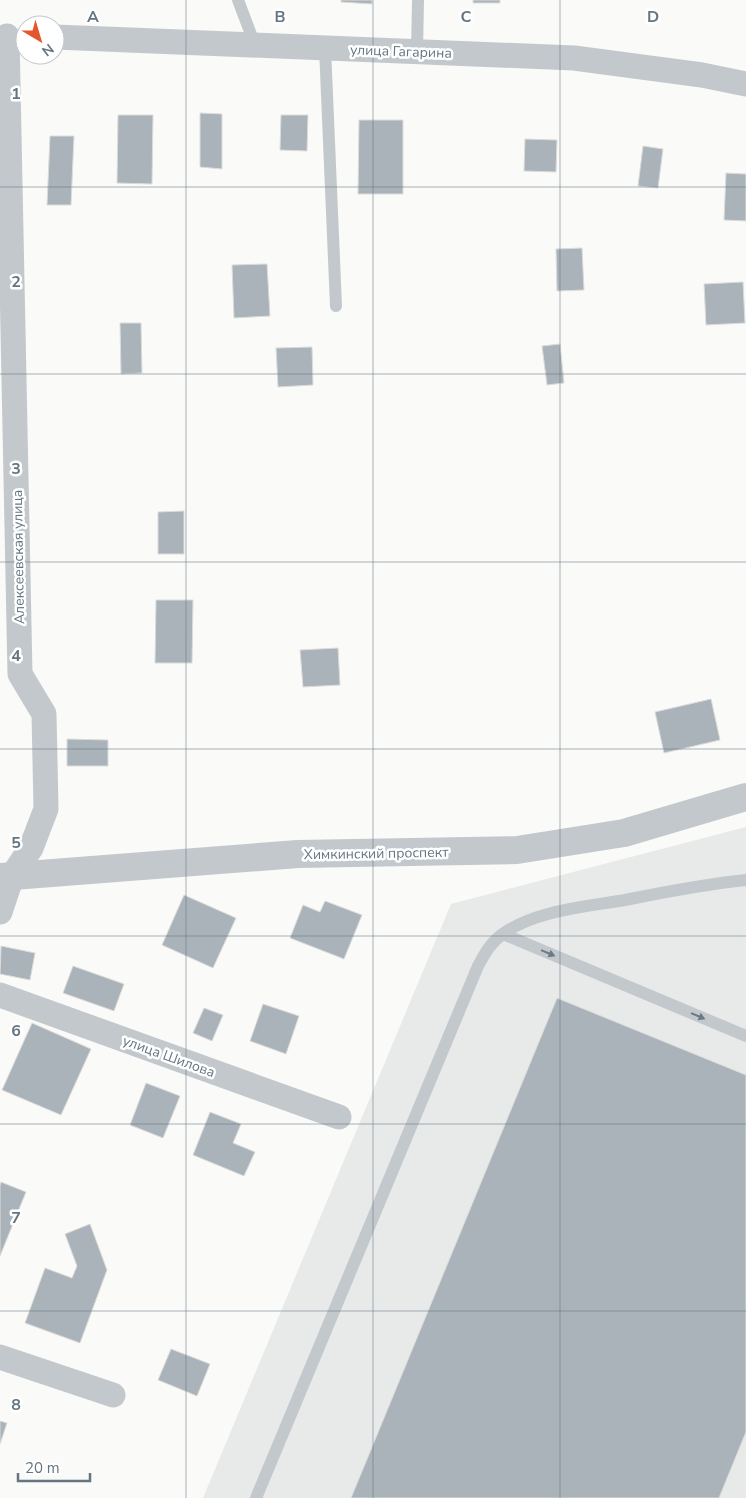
<svg xmlns="http://www.w3.org/2000/svg" width="746" height="1498" font-family="'Nunito Sans',sans-serif">
<rect width="100%" height="100%" fill="#fafaf8"/>
<!-- built -->
<path fill="#e8e9e9" d="M746 827V1498H203L451 904Z"/>
<!-- building -->
<path fill="#aab3b9" stroke="#dcdcda" d="M341 0H372V4L341 2Z
M473 0H500V3H473Z
M200 113 222 114V169L200 167Z
M118 115H153L152 184 117 183Z
M281 115H308L307 151 280 150Z
M359 120H403V194H358Z
M50 136H74L71 205H47Z
M525 139 557 140 556 172 524 171Z
M643 146 663 149 658 188 638 186Z
M726 173 746 174V221L724 220Z
M582 248 584 290 557 291 556 249Z
M267 264 270 316 234 318 232 265Z
M743 282 745 323 706 325 704 284Z
M120 323H141L142 373 121 374Z
M560 344 564 383 547 385 542 346Z
M312 347 313 385 278 387 276 348Z
M184 511V554H158V512Z
M156 600H193L192 663H155Z
M338 648 340 685 303 687 300 650Z
M711 699 720 740 664 753 655 712Z
M67 739 108 740V766H67Z
M184 895 236 918 213 968 162 945Z
M325 901 362 915 344 959 290 938 303 905 320 912Z
M1 946 35 953 30 980 0 974Z
M73 966 124 984 114 1011 63 993Z
M557 998 746 1075V1432L719 1498H351Z
M263 1004 299 1016 286 1054 250 1041Z
M204 1008 223 1015 212 1041 193 1033Z
M32 1023 91 1049 61 1115 2 1090Z
M146 1083 180 1096 163 1138 130 1125Z
M210 1112 241 1124 233 1143 255 1152 244 1176 193 1155Z
M1 1182 26 1192 0 1256V1186Z
M90 1224 107 1270 80 1343 25 1323 45 1268 72 1278 77 1266 65 1234Z
M171 1349 210 1364 197 1396 158 1380Z
M0 1421 7 1423 0 1444Z"/>
<g fill="none" stroke-linecap="round" stroke-linejoin="round">
<!-- service -->
<path stroke="#c3c8cc" stroke-width="12" d="M238 0 255 45
M325 48 336 306
M417 52 418 0
M503 934 746 1036
M256 1498 478 966C485 953 491 942 504 933 538 910 585 907 625 900 665 892 705 884 746 880"/>
<!-- minor -->
<path stroke="#c3c8cc" stroke-width="25" d="M55 37 574 58 702 75 746 84
M0 912 12 876 31 848 46 809 44 714 20 674 7 36
M0 995 339 1117
M0 1357 113 1395"/>
<!-- tertiary -->
<path stroke="#c3c8cc" stroke-width="28" d="M0 877 298 854 517 850 624 833 746 797"/>
</g>
<!-- one-way arrows -->
<defs><path id="oneway-solid" d="M-6-.8H1V-3.2L6.5 0L1 3.2V.8H-6Z" transform="scale(1.25)"/></defs>
<g fill="#6a7a87">
<use href="#oneway-solid" transform="translate(548 953) rotate(23)"/>
<use href="#oneway-solid" transform="translate(698 1016) rotate(23)"/>
</g>
<!-- grid -->
<path fill="none" stroke="#657683" stroke-width="1" stroke-opacity="0.55" d="M186 0V1498M373 0V1498M560 0V1498M0 187H746M0 374H746M0 562H746M0 749H746M0 936H746M0 1124H746M0 1311H746"/>
<g text-anchor="middle" stroke-width="5" stroke-linejoin="round" paint-order="stroke">
<!-- street labels -->
<g font-size="14" fill="#657683" stroke="#fff">
<text transform="translate(401 51) rotate(2)" y="5">улица Гагарина</text>
<text transform="translate(18 557) rotate(-91)" y="5">Алексеевская улица</text>
<text transform="translate(376 853) rotate(-1)" y="5">Химкинский проспект</text>
<text transform="translate(169 1056) rotate(20)" y="5">улица Шилова</text>
</g>
</g>
<g font-size="16" text-anchor="middle" font-weight="bold" fill="#657683" stroke="#fff" stroke-width="5" stroke-linejoin="round" paint-order="stroke">
<text x="93" y="22">A</text>
<text x="280" y="22">B</text>
<text x="466" y="22">C</text>
<text x="653" y="22">D</text>
<text x="16" y="99">1</text>
<text x="16" y="287">2</text>
<text x="16" y="474">3</text>
<text x="16" y="661">4</text>
<text x="16" y="848">5</text>
<text x="16" y="1036">6</text>
<text x="16" y="1223">7</text>
<text x="16" y="1410">8</text>
</g>
<!-- north arrow -->
<g transform="translate(40 40) rotate(142)"><circle r="24" fill="#ffffff" stroke="#c1c8cd"/>
<path d="M0-4L9 19L0 12L-9 19Z" fill="#e4572e"/>
<text y="-8" font-size="14" font-weight="bold" text-anchor="middle" fill="#657683">N</text>
</g>
<!-- scale -->
<path d="M18 1473v8h72v-8" fill="none" stroke="#657683" stroke-width="2.5"/>
<text x="25" y="1473" font-size="15" fill="#657683" stroke="#ffffff" stroke-width="4" paint-order="stroke">20 m</text>
</svg>
